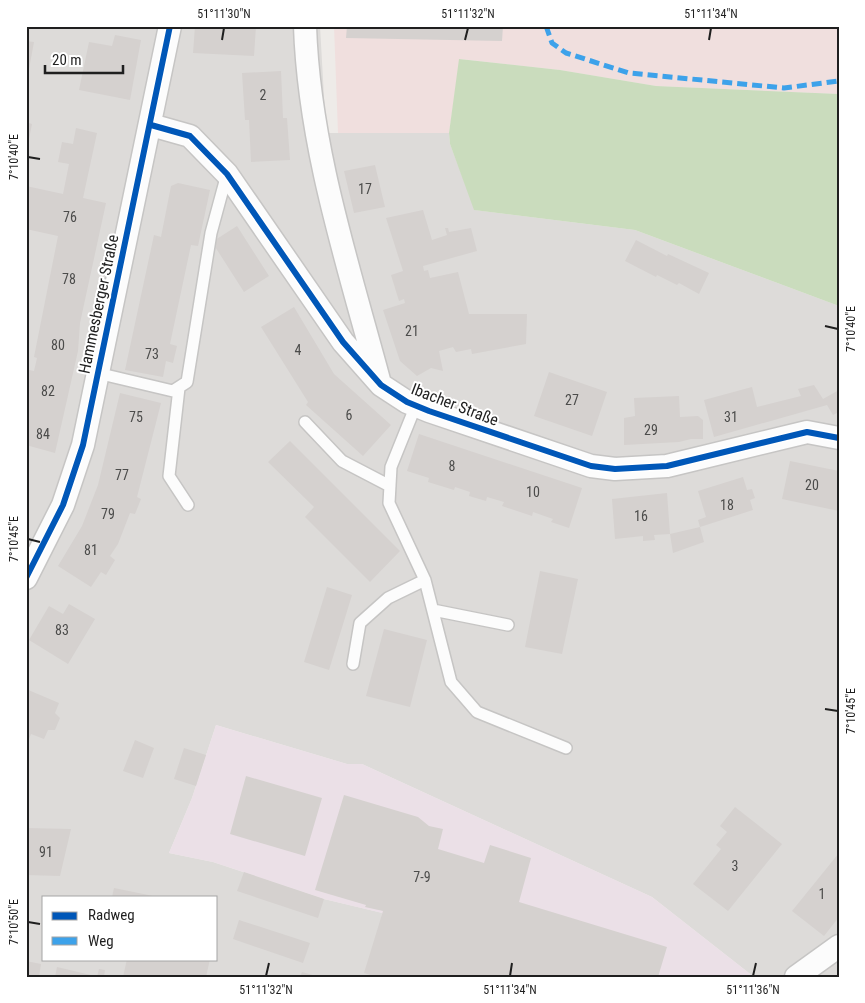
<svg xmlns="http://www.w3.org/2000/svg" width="865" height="1003" font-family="'Roboto Condensed',sans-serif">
<rect width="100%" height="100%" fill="#eeebe8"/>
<!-- residential -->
<path fill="#dddbd9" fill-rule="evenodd" d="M26 26H320L326 133H449L450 144 475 210 635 230 839 306V977H754L652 897 362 764H347L216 725 192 798 169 853 213 862 324 899 383 913 377 977H26ZM44 897H216V959H44Z"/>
<!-- commercial -->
<path fill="#f0dfde" d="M334 26H839V94L656 86 560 70 460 59 449 133H338Z"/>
<!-- industrial -->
<path fill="#ebe0e7" d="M216 725 347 764H362L652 897 754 977H377L382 913 324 899 213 862 169 853 192 798Z"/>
<!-- forest -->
<path fill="#cadcbd" d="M459 59 560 70 656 86 839 94V306L635 230 474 210 450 144 449 133Z"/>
<!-- building -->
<path fill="#d5d1cf" d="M195 26H256L254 56 193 53Z
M347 26H503L502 41 346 38Z
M115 35 141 40 130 100 79 90 89 42 112 46Z
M26 41 34 42 27 80H26Z
M281 71 283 118H287L290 160 251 162 249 120H245L242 73Z
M26 122 32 124 27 149H26Z
M76 128 97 133 83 198 106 203 80 323 78 351 55 453 26 445V383L29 370 34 371 37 358 34 357 58 236 26 229V186L63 194 69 164 58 162 62 142 73 144Z
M375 165 385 207 354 213 344 171Z
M178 183 210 190 198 246 191 245 170 344 177 346 173 363 166 361 163 377 125 370 154 235 161 237 171 186Z
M423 210 432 240 447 235 445 228H448L449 232 471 228 477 251 423 266 424 271 428 270 430 278 458 272 469 314H527L526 344 472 354 471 349 456 352 453 347 439 351 443 371 431 368 417 376 400 361 383 310 405 303 404 299 399 301 391 275 403 271 386 218Z
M237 226 269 276 244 292 212 242Z
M636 240 667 256 668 254 709 273 699 294 679 283 677 285 657 275 656 277 625 261Z
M294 307 334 374 391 425 363 456 306 405 308 402 261 327Z
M549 372 607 392 592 436 534 416Z
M814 385 823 399 839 390V412L833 415 827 405 714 437 704 400 752 387 757 407 801 396 798 389Z
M120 393 161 403 137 497 141 499 135 514 130 513 118 544 110 556 115 560 106 575 101 572 91 587 58 566 82 526 98 485Z
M679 396 680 417 698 416 703 420V439H691L679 442 624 445V418L635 416 634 398Z
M419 434 582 488 569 528 551 522 553 519 533 512 532 516 502 506 504 502 487 497 486 501 469 496 470 492 455 487 454 490 428 482 429 478 407 471Z
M290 441 400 551 370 582 305 517 314 507 268 462Z
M790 461 839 471V511L782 499Z
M743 477 747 490 752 489 755 498 750 500 753 510 700 527 698 520 706 517 698 491Z
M667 493 670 534 700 527 704 542 673 553 670 534 654 535 655 540 643 541V536L615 539 612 499Z
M540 571 578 579 562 654 525 647Z
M327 587 352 595 329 670 304 662Z
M69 604 95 619 68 664 29 640 49 606 63 614Z
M384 629 427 640 410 707 366 696Z
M26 689 59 703 55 713 60 718 55 730H48L44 739 31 734 26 747Z
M135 740 154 748 143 778 123 771Z
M184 748 206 755 196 786 174 779Z
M246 776 322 798 305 856 230 834Z
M344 795 418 817 429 826 443 829 438 849 484 863 490 845 531 858 519 902 667 947 658 977H377L364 973 383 911 365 907 366 905 315 890Z
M735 807 782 844 728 911 693 884 721 849 716 845 727 832 720 826Z
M26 828 71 829 60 876 26 875Z
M839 853V917L824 936 792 911Z
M244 872 324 899 318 918 237 891Z
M114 888 153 896V897H112Z
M239 920 310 943 303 963 233 939Z
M127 959H210L206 977H123Z
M26 961 41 964 39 977H26Z
M57 967 95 976V977H55Z
M99 969 105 970 104 977H97Z
M302 972 316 976V977H300Z"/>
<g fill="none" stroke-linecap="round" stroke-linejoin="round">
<!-- lane casing -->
<g stroke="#c6c5c4" stroke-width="14">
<path id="lane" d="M97 373 173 391 187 382 211 233 227 174
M179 388 169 476 188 505
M416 405 391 467 389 503 425 580 451 682 477 712 566 748
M305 422 342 461 390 486
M433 610 508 625
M353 664 360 623 388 598 425 580"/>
</g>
<!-- street casing -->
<g stroke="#c6c5c4" stroke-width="25">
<path id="street" d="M305 26C309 147 348 264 379 380
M151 125 190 136 227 174 343 342 381 385 407 402 429 411 591 466 615 469 667 466 807 432 839 438
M26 578 63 505 83 445 170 26
M796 977 839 946"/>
</g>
<!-- lane -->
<use href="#lane" stroke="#fcfcfc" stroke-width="11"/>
<!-- street -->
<use href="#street" stroke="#fcfcfc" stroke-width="22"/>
<!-- quiet -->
<path stroke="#3da2ea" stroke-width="5" stroke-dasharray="10 5" stroke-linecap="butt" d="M546 26 552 43 566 53 629 73 784 88 839 81"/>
<!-- cycleway casing -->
<g stroke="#fff" stroke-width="9">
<path id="cycleway" d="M151 125 190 136 227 174 343 342 381 385 407 402 429 411 591 466 615 469 667 466 807 432 839 438
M26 578 63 505 83 445 170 26"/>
</g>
<!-- cycleway -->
<use href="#cycleway" stroke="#0057b8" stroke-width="6"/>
</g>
<!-- ticks -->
<path fill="none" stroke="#1f1f1f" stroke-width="2" d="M222 40 224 28M465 40 468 28M709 40 711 28M28 157 40 159M825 326 838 329M28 539 40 542M825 709 838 711M28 922 40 924M266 976 269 963M510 976 512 963M753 976 756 963"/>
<g text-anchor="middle" stroke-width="4" stroke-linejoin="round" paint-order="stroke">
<!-- number labels -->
<g font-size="14" fill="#4c4c4b">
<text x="263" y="100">2</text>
<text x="365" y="194">17</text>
<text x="70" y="222">76</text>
<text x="69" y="284">78</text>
<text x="412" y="336">21</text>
<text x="58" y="350">80</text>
<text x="298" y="355">4</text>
<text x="152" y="359">73</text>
<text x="48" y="396">82</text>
<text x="572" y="405">27</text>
<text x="349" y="420">6</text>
<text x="136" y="422">75</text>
<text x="731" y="422">31</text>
<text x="651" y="435">29</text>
<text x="43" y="439">84</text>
<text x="452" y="471">8</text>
<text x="122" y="480">77</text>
<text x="812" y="490">20</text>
<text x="533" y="497">10</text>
<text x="727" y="510">18</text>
<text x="108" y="519">79</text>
<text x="641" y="521">16</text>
<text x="91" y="555">81</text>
<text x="62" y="635">83</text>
<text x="46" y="857">91</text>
<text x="735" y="871">3</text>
<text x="422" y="882">7-9</text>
<text x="822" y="899">1</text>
</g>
<!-- street labels -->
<g font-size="16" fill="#1f1f1f" stroke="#fff">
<text transform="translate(98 304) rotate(-78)" y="6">Hammesberger Straße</text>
<text transform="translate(455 404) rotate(21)" y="6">Ibacher Straße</text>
</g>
</g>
<!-- border -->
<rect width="865" height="1003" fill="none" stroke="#ffffff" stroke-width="55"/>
<!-- legend -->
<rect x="42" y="896" width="175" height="65" fill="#ffffff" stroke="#a5a5a5"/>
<rect x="52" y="912" width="25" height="8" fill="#0057b8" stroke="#a5a5a5"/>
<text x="88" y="920" font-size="15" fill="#1f1f1f">Radweg</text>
<rect x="52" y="937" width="25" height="8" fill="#3da2ea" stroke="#a5a5a5"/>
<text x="88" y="946" font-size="15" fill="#1f1f1f">Weg</text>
<!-- scale -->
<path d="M45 65v8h78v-8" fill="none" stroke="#1f1f1f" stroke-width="2.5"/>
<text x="52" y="65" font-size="15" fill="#1f1f1f" stroke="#ffffff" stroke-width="4" paint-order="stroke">20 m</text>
<rect x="28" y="28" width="810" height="948" fill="none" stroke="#1f1f1f" stroke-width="2"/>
<g font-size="12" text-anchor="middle" fill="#1f1f1f">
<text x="224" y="18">51°11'30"N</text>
<text x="468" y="18">51°11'32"N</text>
<text x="711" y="18">51°11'34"N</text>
<text transform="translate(14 157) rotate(-90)" y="4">7°10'40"E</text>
<text transform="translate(851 329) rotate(-90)" y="4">7°10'40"E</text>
<text transform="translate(14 539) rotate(-90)" y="4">7°10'45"E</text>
<text transform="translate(851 711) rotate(-90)" y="4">7°10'45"E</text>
<text transform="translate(14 922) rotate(-90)" y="4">7°10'50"E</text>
<text x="266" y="994">51°11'32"N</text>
<text x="510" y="994">51°11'34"N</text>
<text x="753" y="994">51°11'36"N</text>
</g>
</svg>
